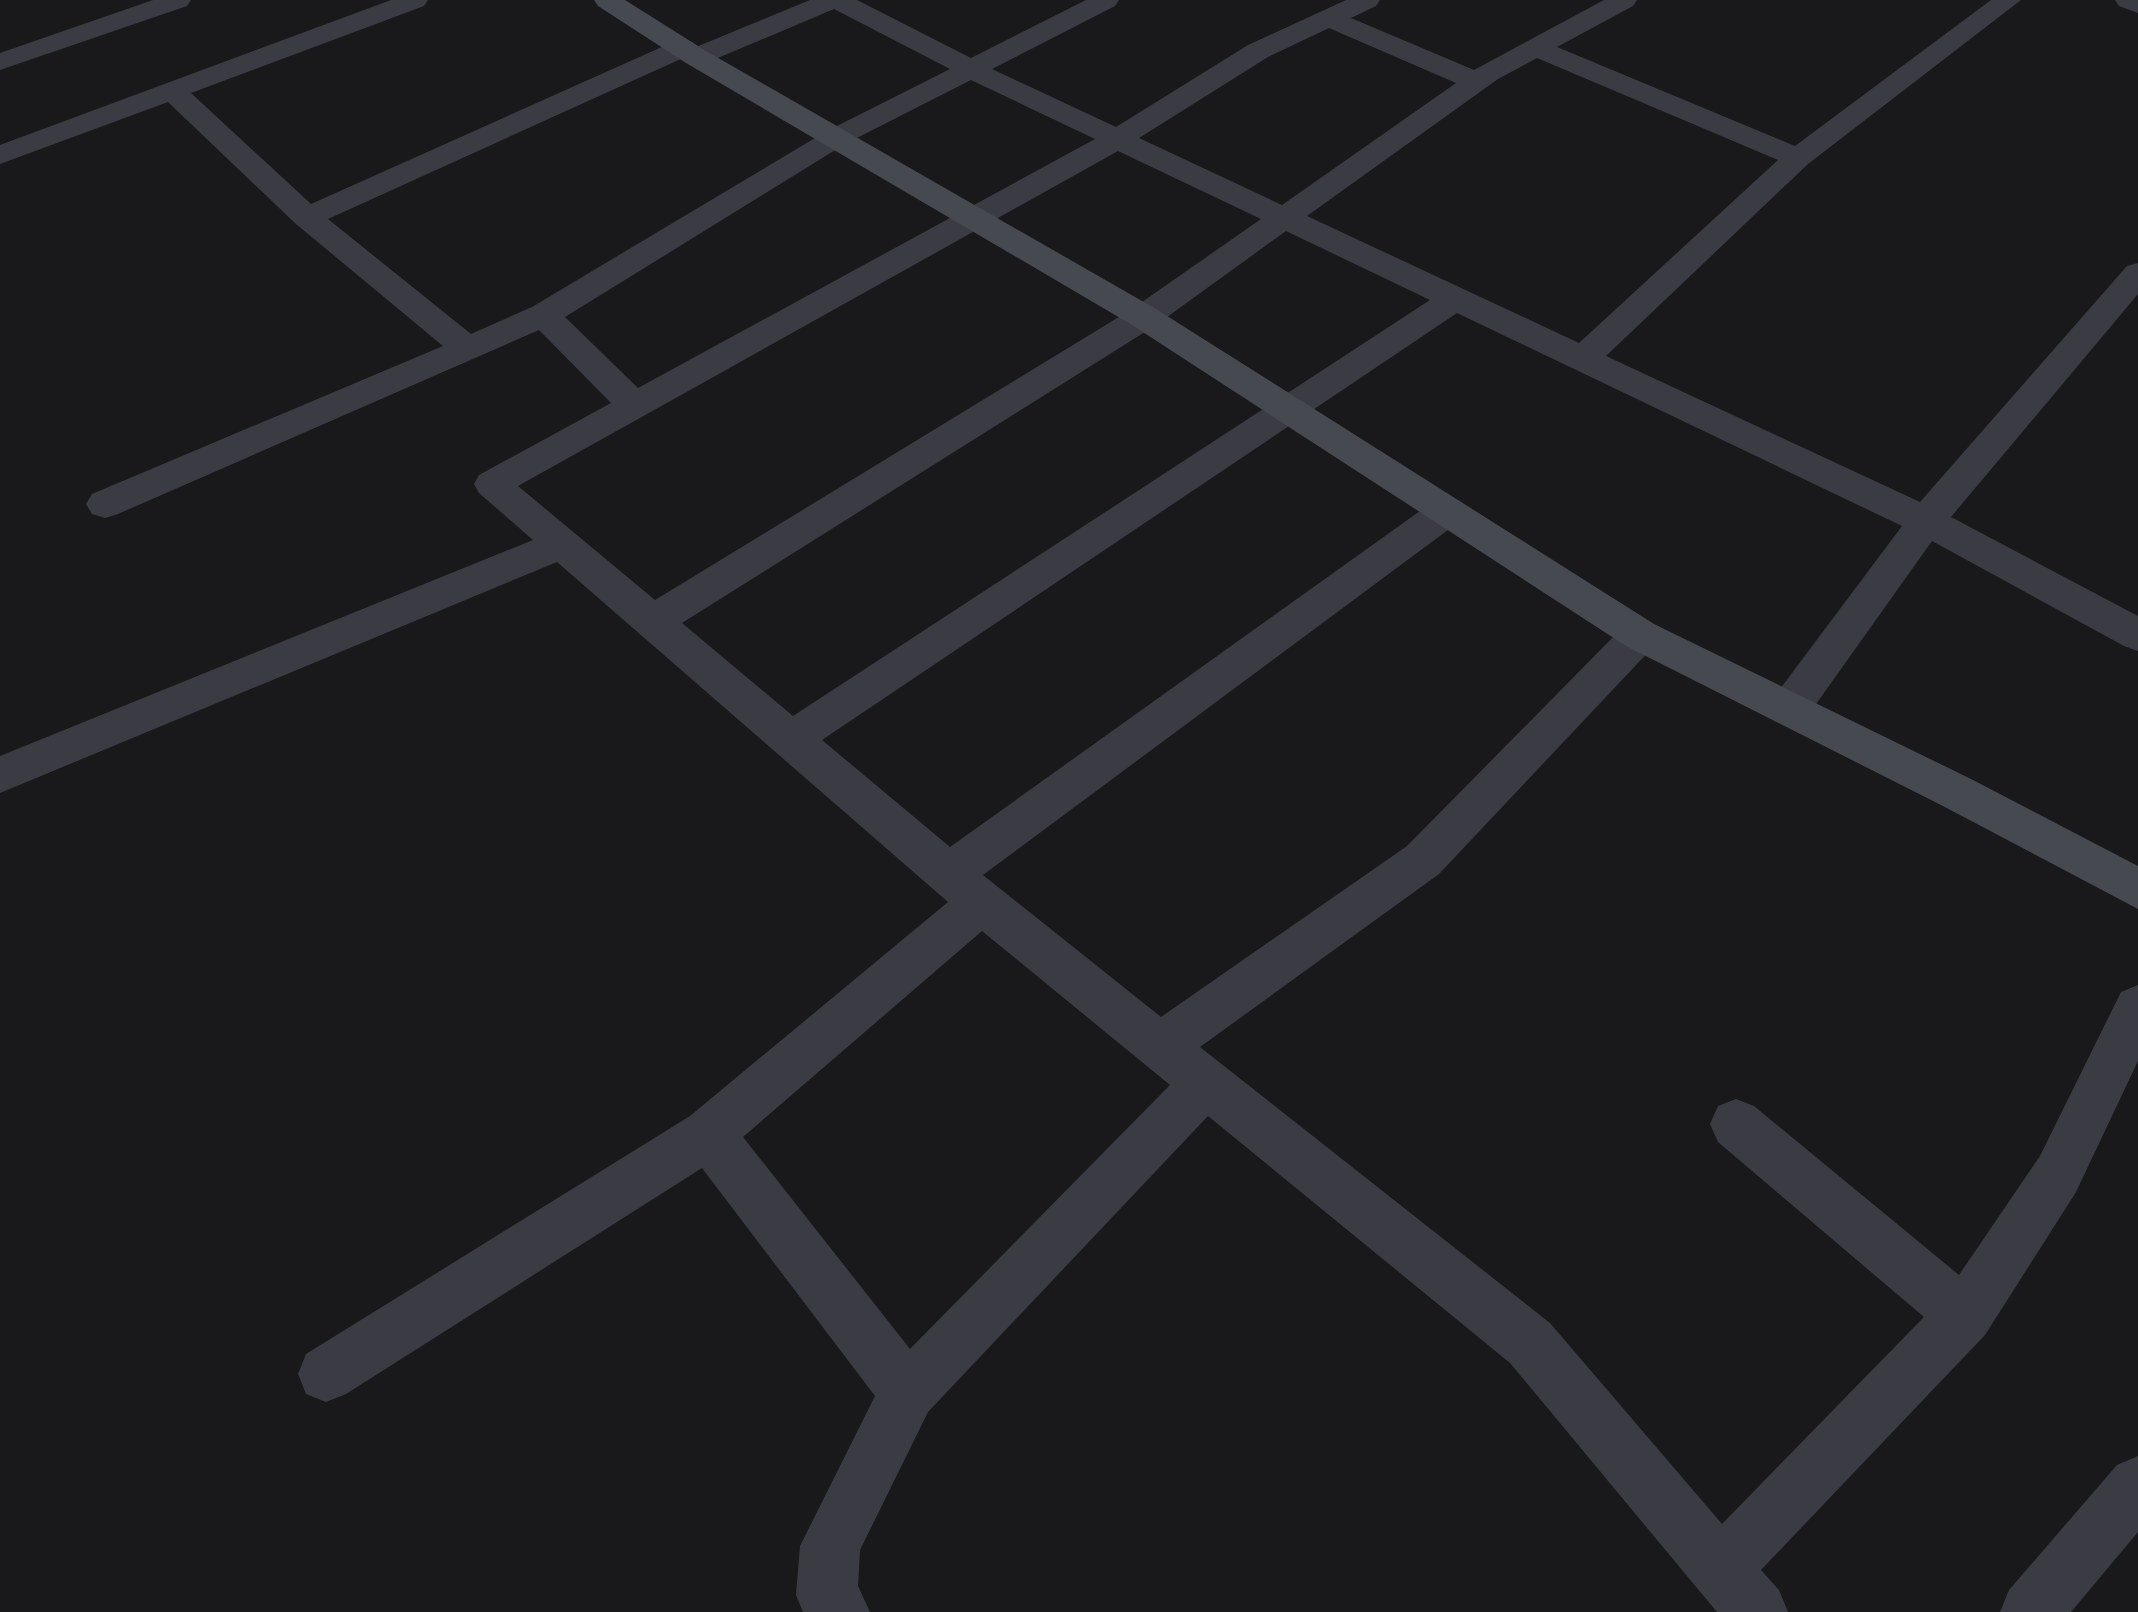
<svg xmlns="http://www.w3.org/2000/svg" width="2138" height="1612" font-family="Ubuntu,sans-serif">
<rect width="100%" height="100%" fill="#19191b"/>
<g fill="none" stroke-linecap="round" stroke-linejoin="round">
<!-- minor -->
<path fill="#3b3c43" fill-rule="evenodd" d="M153 0H191L187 6 0 70V53Z
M391 0H428L424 6 191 93 311 204 673 42H693L696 47 810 0H857L971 58 1086 0H1119L1115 6 992 69 1116 127 1248 45 1346 0H1380L1376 6 1351 18 1474 70 1604 0H1637L1633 6 1557 47 1795 146 1991 0H2021L1808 164 1606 356 1920 502 2127 266 2138 263V294L1951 517 2138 616V651L2124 646 1932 541 1804 721 1789 726 1774 721 1768 709 1774 697 1902 526 1457 313 822 740 950 847 1434 501 1447 497 1460 501 1466 511 1460 521 983 875 1161 1017 1407 846 1626 624 1640 619 1654 624 1660 635 1654 646 1439 874 1200 1047 1550 1323 1722 1524 1924 1317 1718 1142 1710 1124 1718 1106 1736 1099 1754 1106 1959 1275 2040 1156 2121 992 2138 985V1061L2076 1192 1985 1335 1761 1570 1779 1590 1788 1612H1717L1510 1363 1208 1116 928 1412 860 1550 858 1586 870 1612H803L796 1595 800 1546 875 1396 702 1168 346 1394 326 1402 306 1394 298 1374 306 1354 690 1116 948 902 557 562 0 793V756L533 540 479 493 474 484 479 475 611 403 539 330 118 514 105 518 92 514 86 504 92 494 443 346 296 224 168 102 0 164V145ZM834 9 950 69 825 132 532 307 471 334 328 219 683 58 686 63H706ZM1329 28 1456 83 1282 205 1139 138 1268 57ZM1537 58 1778 160 1579 343 1307 216 1498 79ZM971 80 1095 139 638 388 565 317 845 144ZM1118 151 1261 219 1132 309 655 600 518 486ZM1286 231 1430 300 793 716 682 623 1156 325ZM982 931 1170 1085 910 1349 743 1137Z
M2115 0H2138V13L2119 6Z
M2138 1456V1532L2071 1612H2000L2009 1590 2117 1465Z"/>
<!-- secondary -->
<path fill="#474951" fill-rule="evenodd" d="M594 0H625L706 51 1156 309 1654 624 1971 779 2138 866V909L1941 805 1626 646 1132 325 686 63 598 6Z"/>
</g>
</svg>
